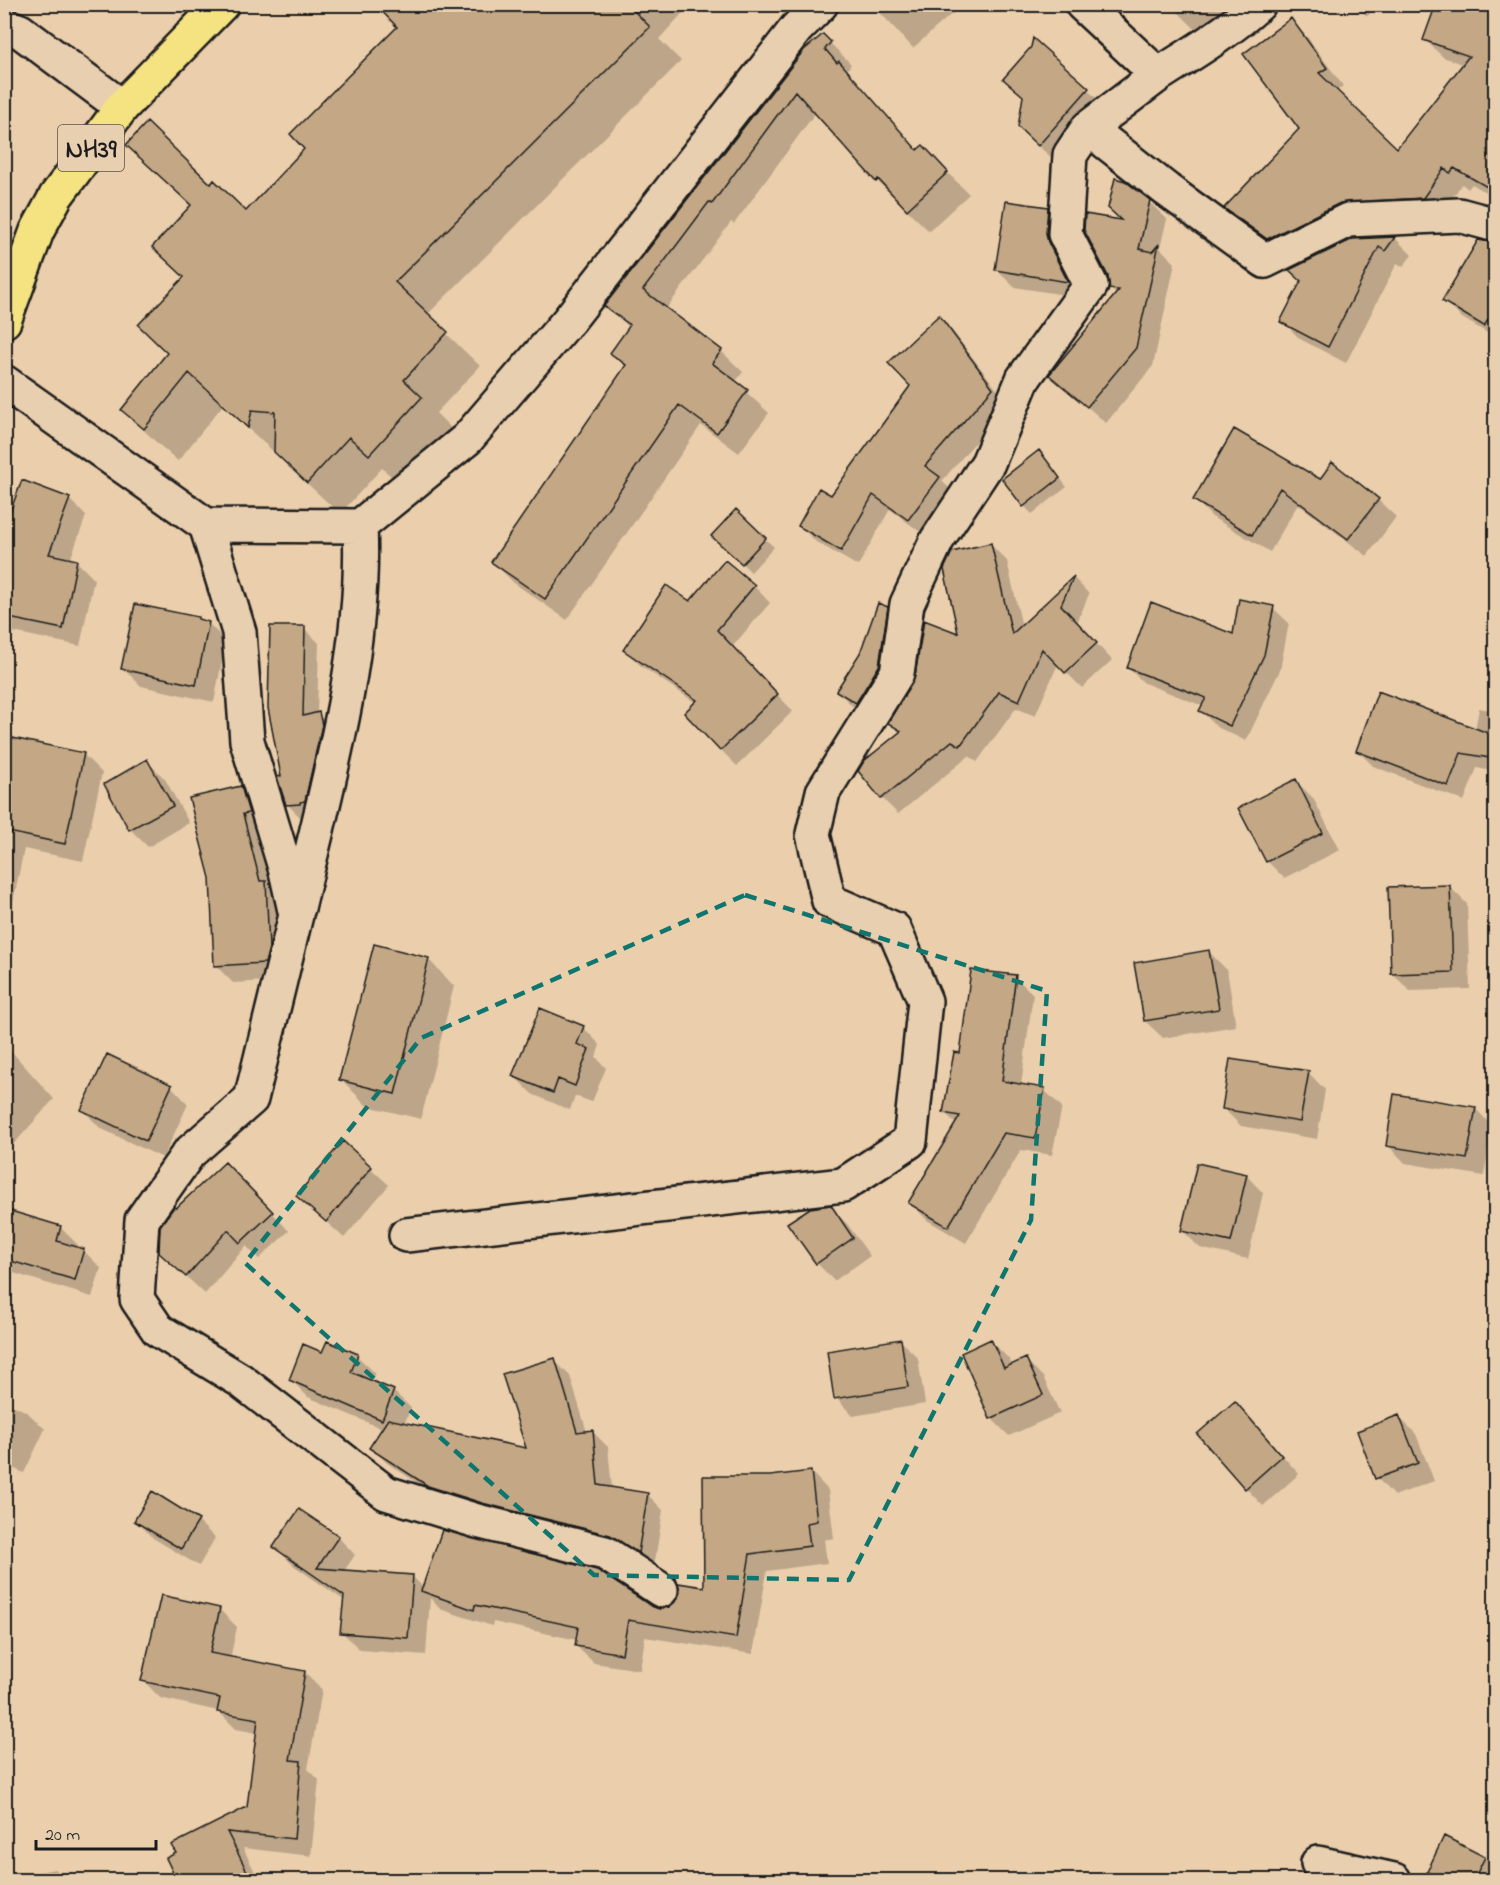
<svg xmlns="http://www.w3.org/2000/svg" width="1500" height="1885" font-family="'Indie Flower',sans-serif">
<rect width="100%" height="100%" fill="#ebcfac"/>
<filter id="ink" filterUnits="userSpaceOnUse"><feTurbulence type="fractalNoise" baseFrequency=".0167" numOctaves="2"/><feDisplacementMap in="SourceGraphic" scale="12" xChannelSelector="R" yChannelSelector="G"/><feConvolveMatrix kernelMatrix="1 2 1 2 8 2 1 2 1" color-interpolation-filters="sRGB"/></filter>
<g filter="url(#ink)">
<!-- shadow -->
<path fill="#0003" d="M378 4H691L659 39 681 61 427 315 480 366 436 413 454 431 402 486 382 468 340 514 223 405 178 461 156 442 123 410 168 354 185 277 191 207 128 145 211 186 247 213 306 149 399 27Z
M872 4H963L913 48Z
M1170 4H1248L1209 43Z
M1347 4H1375L1368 16Z
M1496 11V198L1472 184 1468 189 1462 184 1440 215 1358 220 1285 256 1244 226 1227 208 1301 129 1291 20 1308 38 1343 86 1336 91 1397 151 1464 65 1443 57 1425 40Z
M823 36 851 64 847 71 919 151 944 169 969 194 929 231 877 181 816 112 734 224 731 222 666 309 721 351 743 372 735 382 769 413 739 453 701 425 567 620 514 583 493 562 626 367 612 353 630 328 606 305Z
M1034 41 1106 107 1057 162 1037 145Z
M1149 202 1167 219 1160 248 1175 263 1153 366 1106 423 1051 375 1117 295 1110 288 1123 222Z
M1047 209 1065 227 1084 298 1014 287 996 269Z
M1395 238 1412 255 1403 267 1397 263 1346 363 1300 339 1282 321 1353 240Z
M1496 245V338L1462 318 1444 301Z
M939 317 954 333 1008 404 942 481 955 494 924 535 890 509 858 566 816 542 800 526 832 497 912 386Z
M1039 452 1067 487 1032 514 1024 506Z
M1333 464 1378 500 1396 517 1367 556 1298 504 1270 552 1212 517 1195 500 1320 481Z
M69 499 86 516 70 560 77 562 94 579 80 646 4 630V532Z
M765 539 774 547 751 572 722 544Z
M991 545 1007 561 1022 627 1074 578 1089 594 1077 623 1112 660 1082 688 1058 664 1035 716 1016 708 977 762 969 756 898 814 882 798 901 733 890 722 960 635Z
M754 586 770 603 732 647 793 711 737 766 721 750 696 703 641 666 625 650 691 603Z
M887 608 901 622 870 716 851 705 838 691Z
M1273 608 1289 623 1280 670 1246 741 1217 727 1201 711 1203 706 1144 683 1128 668 1234 636Z
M200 621 208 623 226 641 214 702 141 686 123 668Z
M304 628 319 643 317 714 334 729 315 819H302L287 804 282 777Z
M1479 708 1496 711V772L1477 768 1464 801 1373 766 1357 750 1475 730Z
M4 737 83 754 102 773 83 861 24 849 4 946Z
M147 761 165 779 189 823 148 847 130 829Z
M1296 781 1313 798 1340 850 1284 878 1267 861Z
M240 787 258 805 283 900 282 980 233 983 215 965Z
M1449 886 1467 904 1470 989 1410 991 1392 973Z
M1209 952 1227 970 1236 1026 1163 1038 1145 1021Z
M428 959 454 986 421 1119 367 1106 341 1079Z
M1015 977 1033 994 1021 1086 1044 1090 1062 1107 1052 1155 1021 1150 966 1243 927 1220 910 1202 957 1125 944 1112 961 1055Z
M583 1027 600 1045 596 1057 606 1068 592 1102 575 1096 570 1110 532 1094 514 1076Z
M12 1052 54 1099 4 1155V1058Z
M1308 1072 1325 1090 1317 1139 1241 1126 1223 1108Z
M171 1086 188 1104 163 1158 100 1128 83 1110Z
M1475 1108 1492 1126 1484 1176 1405 1163 1388 1145Z
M343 1143 389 1185 344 1238 298 1196Z
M1246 1175 1263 1193 1248 1259 1200 1248 1183 1231Z
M243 1181 289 1231 259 1259 246 1246 205 1294 160 1252Z
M830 1207 848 1225 870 1256 834 1281 817 1263Z
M4 1214 60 1227 78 1245 77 1248 83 1250 101 1268 92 1297 10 1272 4 1267Z
M900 1340 918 1358 925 1404 853 1416 836 1398Z
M991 1341 1009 1359 1012 1366 1026 1360 1043 1377 1060 1413 1009 1436 991 1418 963 1354Z
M328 1343 357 1356 375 1373 371 1382 393 1391 411 1408 404 1424 528 1450 554 1360 570 1376 587 1432 592 1431 608 1447 612 1489 648 1495 663 1510 654 1567 445 1501 387 1463 371 1447 383 1429 308 1397 290 1379 323 1354Z
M4 1401 27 1412 45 1429 24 1473 4 1464Z
M1235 1403 1299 1474 1263 1506 1246 1488Z
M1399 1417 1416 1434 1434 1481 1394 1496 1377 1478 1359 1432Z
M811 1472 828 1490 834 1538 824 1540 827 1563 767 1571 753 1654 645 1637 640 1670 594 1663 576 1646 577 1640 493 1622 492 1626 440 1609 430 1598 426 1655 360 1650 342 1632 345 1601 293 1565 275 1547 338 1537 355 1555 344 1571 412 1576 424 1588 650 1607 659 1610 669 1608 705 1589 770 1477Z
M136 1521H198L215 1538 199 1566 153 1538Z
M220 1610 237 1627 230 1659 305 1672 322 1690 308 1769 319 1780 311 1856 243 1848 259 1880H179L249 1808 257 1733 236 1729 218 1711 160 1698 143 1680Z
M1445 1838 1496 1863V1880H1438L1429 1872Z
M55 1869 67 1880H11V1877Z
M93 1876 97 1880H72Z"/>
<!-- building -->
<path fill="#c4a885" stroke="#1c1c1c" stroke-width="1.5" d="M375 4H627L650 27 395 282 448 332 404 380 422 397 369 455 349 437 307 483 274 452 275 412 252 410 248 428 189 373 144 429 121 410 167 353 138 325 184 277 152 247 191 205 126 145 147 122 211 184 214 180 246 211 304 149 290 134 397 27Z
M1436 4H1496V192L1454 168 1450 173 1444 168 1423 198 1340 203 1267 239 1224 208 1299 129 1243 54 1291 18 1327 68 1319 73 1397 148 1469 56 1423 40Z
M823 34 831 42 825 49 837 63 839 61 917 150 923 145 948 172 907 210 878 179 876 182 795 91 712 204 709 202 643 290 722 350 712 363 748 390 717 433 679 405 545 599 491 562 626 365 610 353 630 325 604 306 804 50Z
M1033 38 1089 88 1038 146 1018 127 1023 96 1003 79 1031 47Z
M1115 178 1125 181 1150 200 1139 249 1152 252 1159 244 1136 348 1087 407 1049 375 1119 290 1109 289 1108 276 1084 230 1085 214 1121 220 1108 208Z
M1006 201 1048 207 1046 233 1048 242 1068 282 995 270Z
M1395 237 1385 251 1379 247 1328 347 1280 322 1301 281 1289 270 1353 239Z
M1478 240 1496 243V308L1484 326 1442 301Z
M939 315 993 388 925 466 940 477 908 520 873 495 841 551 798 526 819 488 831 495 910 386 888 363Z
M1234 429 1320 479 1332 462 1379 499 1348 539 1280 488 1252 535 1193 500Z
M1039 450 1060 478 1023 507 1002 479Z
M22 480 70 498 49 554 77 560 63 629 4 617V528Z
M736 509 766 538 742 564 711 536Z
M991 543 1012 634 1074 576 1061 605 1097 643 1065 673 1042 649 1019 701 999 692 960 746 952 741 881 799 858 771 864 761 901 731 888 723 915 676 924 620 958 633 944 569 952 552Z
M725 560 755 585 717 630 778 694 720 751 684 713 697 700 623 650 666 585 690 601Z
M1239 599 1274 606 1264 655 1230 726 1199 711 1206 698 1127 668 1151 602 1233 634Z
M878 603 888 607 879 666 856 703 836 691 860 653Z
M135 604 198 617V619L209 622 196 685 121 669Z
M270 626H305L303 716 319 712 322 725 305 801 300 802V804L286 805 277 777 281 776 268 708Z
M1378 691 1496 736V759L1461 753 1448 786 1356 751Z
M8 737 84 753 65 844 4 831V753Z
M147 759 173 806 129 830 104 784Z
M1296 779 1323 833 1266 862 1238 808Z
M241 786 249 813 243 814 260 881H266L269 948 265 963 214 966 210 878 189 798Z
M1450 885 1453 972 1391 974 1388 887Z
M374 944 429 958 395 1094 339 1080Z
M1209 950 1219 1009 1144 1021 1134 963Z
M971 970 1016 975 1002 1081 1045 1088 1035 1138 1004 1133 948 1227 908 1203 960 1116 943 1113 954 1052 960 1053Z
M540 1008 584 1026 577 1044 589 1049 575 1086 558 1079 553 1093 512 1076Z
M107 1054 172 1085 146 1141 81 1110Z
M1230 1059 1309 1071 1300 1122 1222 1109Z
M1394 1094 1476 1107 1467 1159 1386 1146Z
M343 1141 372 1167 326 1222 296 1196Z
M225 1162 273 1212 240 1243 228 1230 186 1277 159 1253 160 1226 174 1207 176 1208Z
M1197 1163 1247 1174 1231 1242 1181 1231Z
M831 1205 853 1238 816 1264 787 1223 810 1208Z
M4 1209 61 1226 57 1241 84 1249 75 1280 4 1259Z
M901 1339 908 1387 834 1399 827 1351Z
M991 1339 1004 1368 1026 1358 1043 1395 990 1419 961 1353Z
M327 1341 358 1354 351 1372 394 1390 382 1420 289 1380 303 1344 322 1352Z
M555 1358 577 1432 593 1430 598 1485 648 1493 638 1553 610 1535 482 1503 428 1486 369 1448 388 1419 526 1448 502 1374Z
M1235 1401 1282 1456 1245 1489 1197 1434Z
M1399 1415 1418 1463 1375 1479 1357 1431Z
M811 1471 817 1521 807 1523 810 1546 750 1554 736 1638 628 1620 622 1654 575 1646 578 1627 475 1605 474 1610 421 1591 442 1530 597 1570 651 1606 659 1609 669 1607 677 1600 680 1592 678 1583 704 1587 703 1476H770Z
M152 1491 199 1520 181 1549 134 1521Z
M299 1509 339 1536 317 1568 413 1575 408 1638 340 1633 344 1596 273 1547Z
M161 1595 220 1608 210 1653 305 1671 290 1760 301 1761 294 1839 227 1832 252 1881H177L166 1858 176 1853 171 1845 247 1807 258 1719 217 1712 220 1698 141 1681Z
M1444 1836 1485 1857 1473 1881H1445L1427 1872Z"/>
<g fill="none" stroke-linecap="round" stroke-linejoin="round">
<!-- minor casing -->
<g stroke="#1c1c1c" stroke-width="38">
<path id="minor" d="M4 25 20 31 122 107
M1158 75C1193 53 1228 32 1259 4
M1088 128 1167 190 1265 261 1348 220 1459 215 1496 225
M4 382 206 525 360 526 467 439 569 320 796 29 821 4
M206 525 239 632 247 741 286 871 296 915 251 1099 189 1153 142 1220 137 1299 158 1330 240 1380 386 1493 477 1521 605 1553 661 1590
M298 908C327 786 366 652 360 526
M406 1235 843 1185 910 1141 925 1001 894 929 829 901 813 834 823 792 897 673 907 604 937 540 988 463 1023 379 1091 285 1065 234 1070 155 1088 128 1158 75 1082 4
M1318 1863 1394 1880"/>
</g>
<!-- highway casing -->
<g stroke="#1c1c1c" stroke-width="38">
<path id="highway" d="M4 321 37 231 56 196 122 107 222 4"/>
</g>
<!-- minor -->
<use href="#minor" stroke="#e8cfb0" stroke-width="33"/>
<!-- highway -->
<use href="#highway" stroke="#f5e382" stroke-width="33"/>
</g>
</g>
<!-- marked area -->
<path fill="none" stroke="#0f766e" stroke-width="4.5" stroke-dasharray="12 8" stroke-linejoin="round" d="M745 895 1047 991 1031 1220 849 1580 594 1575 245 1263 421 1038Z"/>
<g text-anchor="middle" stroke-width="5" stroke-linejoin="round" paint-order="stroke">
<!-- shield labels -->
<rect fill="#e8cfb0" stroke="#595248" stroke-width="1.5" x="58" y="125" width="66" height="46" rx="4.5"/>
<g font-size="26" font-weight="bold" fill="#1c1c1c">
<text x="91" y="157">NH39</text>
</g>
</g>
<!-- margin -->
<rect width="1500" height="1885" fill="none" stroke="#e8cfb0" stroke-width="24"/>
<rect x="12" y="12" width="1476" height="1861" fill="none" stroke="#1c1c1c" stroke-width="2" filter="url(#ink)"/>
<!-- scale -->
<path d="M36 1840v9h120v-9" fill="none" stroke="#1c1c1c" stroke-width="3"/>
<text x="45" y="1840" font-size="18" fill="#1c1c1c" stroke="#e8cfb0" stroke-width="4.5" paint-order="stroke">20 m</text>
</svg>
